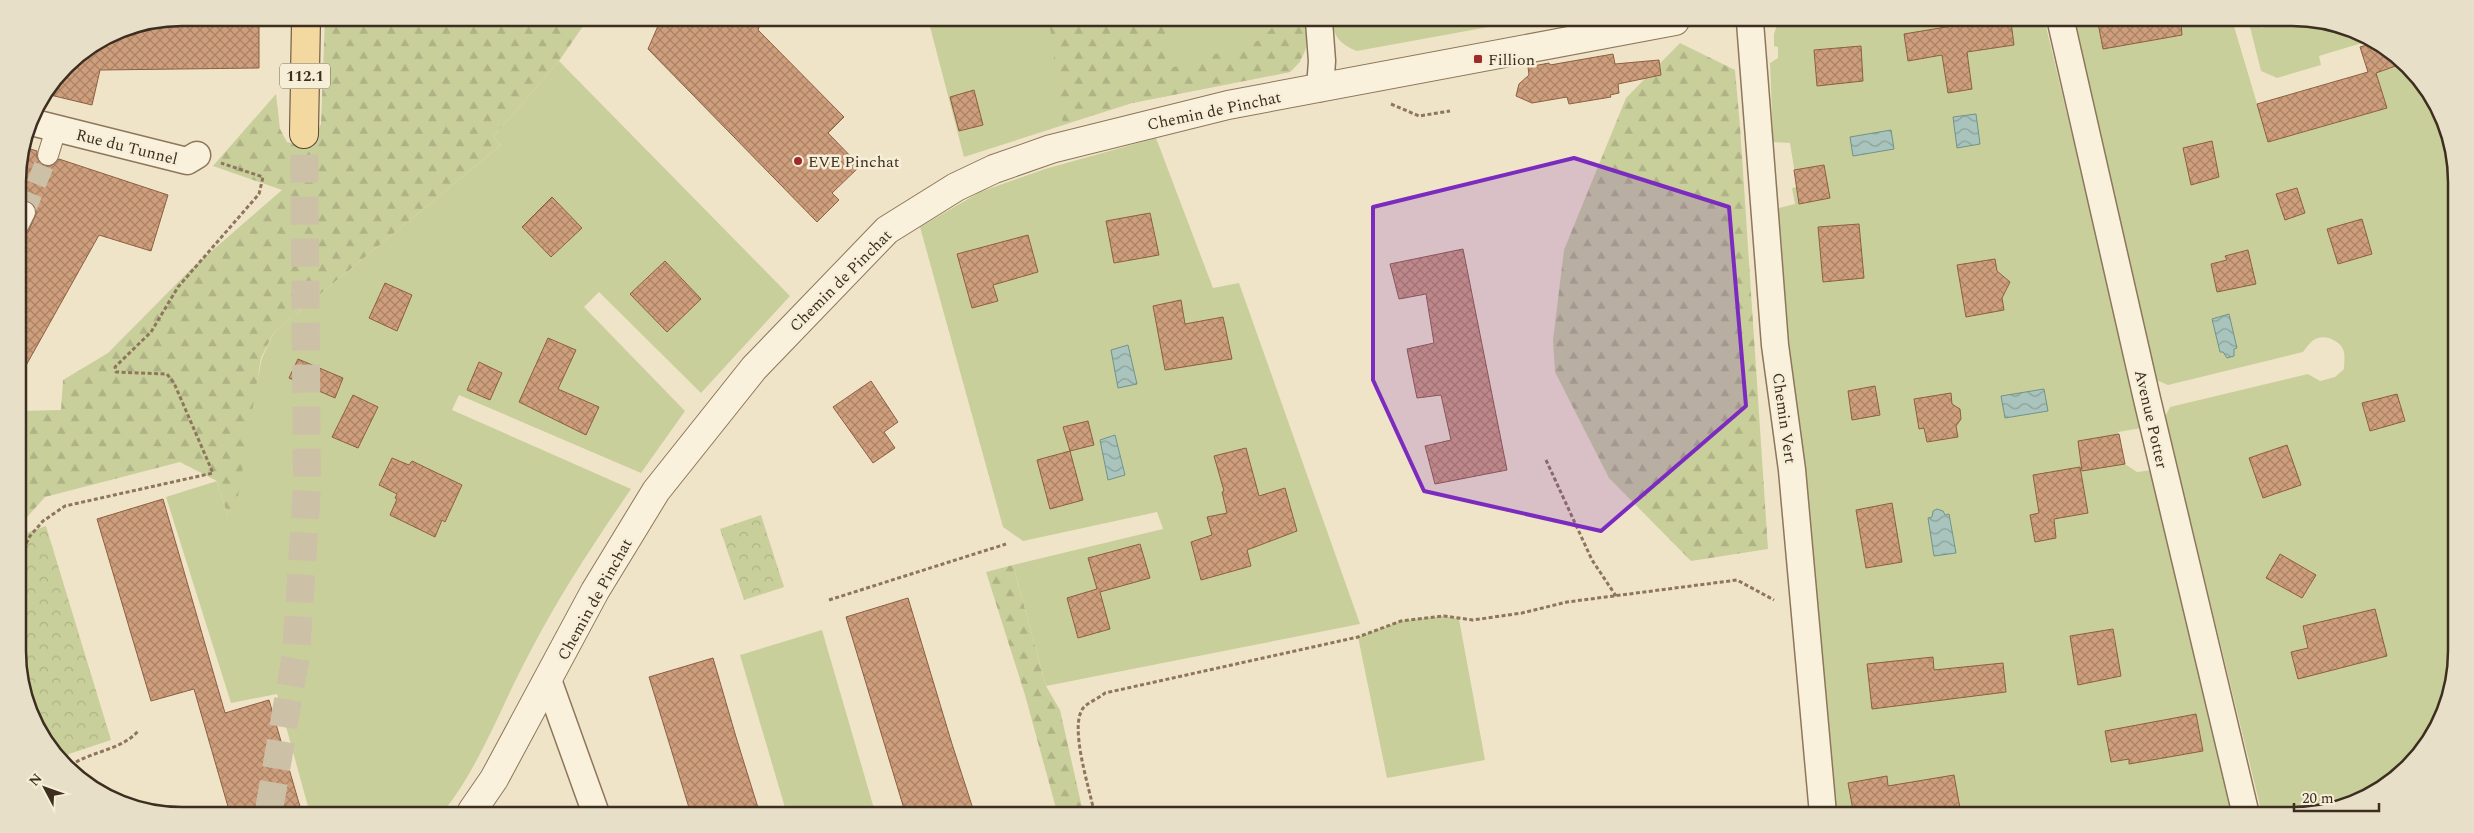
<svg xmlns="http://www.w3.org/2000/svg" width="2474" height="833" font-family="Spectral,serif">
<defs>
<pattern id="forest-firs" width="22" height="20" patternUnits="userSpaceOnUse" patternTransform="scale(1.25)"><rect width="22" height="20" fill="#c9cf9b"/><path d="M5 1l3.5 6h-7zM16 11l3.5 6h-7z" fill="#aeb285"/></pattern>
<pattern id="park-crowns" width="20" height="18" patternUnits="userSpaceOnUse" patternTransform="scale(1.25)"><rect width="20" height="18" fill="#c9cf9b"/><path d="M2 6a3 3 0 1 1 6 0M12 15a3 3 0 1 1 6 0" fill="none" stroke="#aeb285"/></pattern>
<pattern id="water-waves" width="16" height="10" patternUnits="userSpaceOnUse" patternTransform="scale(1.25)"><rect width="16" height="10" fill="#a9c4bc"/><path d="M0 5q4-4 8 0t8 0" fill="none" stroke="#8ba098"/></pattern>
<pattern id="building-cross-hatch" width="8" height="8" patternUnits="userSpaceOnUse" patternTransform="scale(1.25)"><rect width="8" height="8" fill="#cf9f7d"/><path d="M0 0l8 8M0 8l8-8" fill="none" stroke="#a98266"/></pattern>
</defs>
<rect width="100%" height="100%" fill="#f0e4c8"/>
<!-- green -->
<path fill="#c9cf9b" d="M928 19 1308 20 1300 62 1290 72 1132 103 964 157Z
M1332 21H1505V24L1357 51C1341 45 1334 37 1332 21Z
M1778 22H2045L2142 428 2118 432 2125 464 2137 472 2152 470 2235 815 1835 814 1792 397 1776 212 1779 208 1795 204 1792 188 1797 187 1790 143 1773 142 1770 63 1778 58V47L1774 46V34Z
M2071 23H2233L2264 127 2289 120 2294 135 2386 108 2376 73 2404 63 2415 73 2453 150 2451 694 2429 742 2392 781 2366 796 2289 815 2262 814 2165 417 2170 407 2308 374 2320 381 2335 377 2344 369C2344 364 2345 357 2344 352 2342 342 2327 335 2318 338 2311 340 2307 347 2303 352L2168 385 2156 380Z
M2249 23H2259L2261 28 2277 23H2335L2372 40 2319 56 2321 65 2277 78 2261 71Z
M559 61 790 296 701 393 599 292 584 307 685 411 641 473 459 395 452 410 631 489C594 543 559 596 529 654 501 706 481 764 444 811L309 810 277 694 231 703 166 497 217 481 228 517 262 358 274 332 501 145 493 137Z
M1156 138 1213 288 1239 283 1360 624 1046 686 1013 565 1163 529 1157 512 1023 541 1003 527 920 227 980 192 1045 169Z
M1444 616 1459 619 1485 760 1387 778 1358 637 1401 621Z
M822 630 875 812 786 811 740 655Z"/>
<!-- forest -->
<path fill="url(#forest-firs)" d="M325 18 588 19 559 61 493 137 501 145 274 332 261 358 235 515 228 517 217 481 180 462 45 497 20 525 19 411 61 410 63 380 108 353 191 269 282 190 213 166 276 94 280 129 287 142 304 146 316 135 321 124Z
M1049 20H1063V30L1103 20H1163L1171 68 1260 40 1272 28 1274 20H1308C1308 45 1308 54 1290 72L1132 103 1063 124Z
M1680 43 1735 70 1740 126 1768 549 1691 561 1609 478 1555 372 1553 340 1564 250 1626 98Z
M1013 565 1046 686 1060 710 1083 812H1057L1025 695 986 572Z"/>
<!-- park -->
<path fill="url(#park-crowns)" d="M761 515 784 587 744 600 720 529Z
M46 526 111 740 69 754 63 763 59 760 21 683 20 535Z"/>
<!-- water -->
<path fill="url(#water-waves)" stroke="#6f938a" d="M1976 114 1980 144 1957 148 1953 117Z
M1891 130 1894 149 1853 156 1850 137Z
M2229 314 2237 348 2234 349V356L2227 358 2223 352H2220L2212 319Z
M1128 345 1137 384 1118 388 1111 350Z
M2044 389 2048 411 2005 418 2001 396Z
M1115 435 1125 475 1108 480 1100 440Z
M1937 509 1943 511 1945 515 1949 514 1956 553 1934 556 1928 518 1932 517 1933 511Z"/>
<!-- building -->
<path fill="url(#building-cross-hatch)" stroke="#8d5f41" d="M182 18H259V68L100 70 92 105 46 94 66 66 120 30Z
M661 19H762L758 30 844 117 828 133 860 166 832 193 839 200 817 222 648 49Z
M1976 22H2011L2014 45 1967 52 1972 89 1948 93 1942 55 1908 61 1904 34Z
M2098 23H2181L2182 35 2103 49Z
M2377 42 2404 63 2376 73 2387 108 2268 142 2257 104 2368 72 2360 47Z
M1861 46 1863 81 1817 86 1814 50Z
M1613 54 1615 64 1659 60 1661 75 1618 84 1619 93 1610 95 1611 97 1569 104 1567 97 1532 103 1516 96 1519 84 1529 75 1528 67 1549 63 1550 65Z
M974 90 983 125 959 131 950 97Z
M2212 141 2219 177 2191 185 2183 148Z
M24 147 37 151V158L44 166H51L59 159 168 195 151 251 99 235 19 378 18 238 28 232 37 212 35 206 30 201 18 202V172Z
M1824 165 1830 198 1799 204 1794 170Z
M2297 188 2305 213 2285 220 2276 194Z
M552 197 582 228 551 257 522 227Z
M1150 213 1159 255 1114 263 1106 221Z
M2362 219 2372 254 2338 264 2327 229Z
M1859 224 1864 278 1823 282 1818 227Z
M1028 235 1038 272 993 285 998 301 972 308 957 254Z
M1463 249 1507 470 1435 484 1425 446 1451 440 1441 395 1417 398 1407 349 1434 343 1426 294 1399 299 1390 264Z
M2248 250 2256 284 2217 292 2211 264 2227 260 2225 256Z
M1995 259 1997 271 2010 282 2002 298 2004 310 1966 317 1957 265Z
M665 261 701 299 667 332 630 294Z
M385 283 412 295 397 331 369 318Z
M1181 300 1185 324 1223 317 1232 359 1165 370 1153 306Z
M548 338 576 350 558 389 599 407 586 435 519 402Z
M298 359 343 378 335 398 289 378Z
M479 362 502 373 490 400 467 390Z
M871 381 898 422 884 432 895 448 873 463 833 407Z
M1875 386 1880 415 1852 420 1848 391Z
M1951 393 1952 404 1960 409 1961 419 1956 426 1958 437 1927 442 1924 428 1919 429 1914 399Z
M2397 394 2405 421 2370 431 2362 403Z
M353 395 378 407 358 448 332 437Z
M1088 421 1094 445 1070 451 1063 427Z
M2119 434 2125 464 2082 471 2078 441Z
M2287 445 2301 485 2263 498 2249 458Z
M1246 448 1259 496 1285 488 1297 531 1247 550 1251 566 1201 580 1191 542 1212 535 1207 517 1227 513 1222 492 1224 491 1214 456Z
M1070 451 1083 500 1050 509 1037 460Z
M392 458 409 465 412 461 462 485 445 522 442 520 435 537 390 515 397 499 395 498 397 494 379 485Z
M2080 467 2088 513 2054 519 2056 538 2035 542 2030 515 2039 513 2033 475Z
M163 499 225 713 269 700 301 810H229L194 689 151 701 97 519Z
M1892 503 1902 562 1866 568 1856 510Z
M1140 544 1150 578 1100 592 1110 629 1078 638 1067 598 1097 589 1088 558Z
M2280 554 2316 575 2302 598 2266 578Z
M908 598 952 744 974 812H905L846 617Z
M2375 609 2387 656 2298 679 2291 652 2308 648 2303 626Z
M2113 629 2121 676 2078 685 2070 636Z
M1933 657 1934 670 2003 663 2006 692 1872 709 1867 664Z
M713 658 736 737 759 811H690L649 677Z
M2196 714 2203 751 2129 764V759L2111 762 2105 731Z
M1954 775 1961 814H1898L1897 810H1853L1848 783 1887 776 1888 786Z"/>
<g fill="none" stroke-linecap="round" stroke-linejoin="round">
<!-- pedestrian-tunnel -->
<path stroke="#ccc0a6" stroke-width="20" stroke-dasharray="20 10" stroke-linecap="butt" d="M25 212 48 155"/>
<!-- primary-tunnel -->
<path stroke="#ccc0a6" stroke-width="28" stroke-dasharray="28 14" stroke-linecap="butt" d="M269 810 296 654 307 488 304 134"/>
<!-- pedestrian casing -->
<g stroke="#8d765c" stroke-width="22">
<path id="pedestrian" d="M48 155 56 129
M18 226 25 212"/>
</g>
<!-- minor casing -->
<g stroke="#8d765c" stroke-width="29">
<path id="minor" d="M1319 21 1322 61 1320 88
M1750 22 1775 345 1792 470 1823 814
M2061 22 2147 399 2246 815
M31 122 187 161 197 155
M548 680 595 811"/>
</g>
<!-- tertiary casing -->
<g stroke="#8d765c" stroke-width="30">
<path id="tertiary" d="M472 811 494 779 595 591 656 491 754 368 887 230 956 187 994 169 1051 149 1228 105 1675 21"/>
</g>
<!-- primary casing -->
<g stroke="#5b4430" stroke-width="30">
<path id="primary" d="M304 134 306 18"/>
</g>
<!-- path -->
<path stroke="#8d765c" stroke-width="3" stroke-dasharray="4 2.5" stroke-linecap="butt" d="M1391 104 1419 116 1450 111
M1546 460 1592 560 1616 596
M20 555 30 536 43 521 65 506 213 473 174 383 167 374 116 372 115 367 151 332 178 287 259 194 263 177 221 163
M829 600 1006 544
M76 762C96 751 124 748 138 731
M1094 812C1090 789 1067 722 1085 706 1091 701 1099 698 1105 693L1358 637 1401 621 1444 616 1473 620 1522 613 1567 602 1737 580 1774 600"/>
<!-- pedestrian -->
<use href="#pedestrian" stroke="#faf1dc" stroke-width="20"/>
<!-- minor -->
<use href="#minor" stroke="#faf1dc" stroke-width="26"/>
<!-- tertiary -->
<use href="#tertiary" stroke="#faf1dc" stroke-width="28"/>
<!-- primary -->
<use href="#primary" stroke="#f3d9a0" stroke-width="28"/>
</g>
<!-- marked area -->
<path fill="#7b2cbf" fill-opacity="0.2" stroke="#7b2cbf" stroke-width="4" stroke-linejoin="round" d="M1574 158 1729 207 1746 406 1601 531 1424 491 1373 380V207Z"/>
<!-- markers -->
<g fill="#9e2a2b" stroke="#f7eed8" stroke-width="2">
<rect x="1473" y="54" width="10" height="10" rx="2.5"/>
<circle cx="798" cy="161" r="5"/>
</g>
<g text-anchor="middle" stroke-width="5" stroke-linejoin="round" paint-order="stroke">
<!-- shield labels -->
<rect fill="#f7eed8" stroke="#756857" stroke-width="1" x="280" y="63.5" width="50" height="25" rx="4"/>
<g font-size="15" font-weight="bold" fill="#3d2e20">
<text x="305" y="81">112.1</text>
</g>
<!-- poi labels -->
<g font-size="16" fill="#3d2e20" stroke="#f7eed8" text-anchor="start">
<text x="1488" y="65">Fillion</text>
<text x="808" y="167">EVE Pinchat</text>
</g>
<!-- street labels -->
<g font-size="16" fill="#3d2e20" stroke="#f7eed8">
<text transform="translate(1214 110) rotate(-12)" y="6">Chemin de Pinchat</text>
<text transform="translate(127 146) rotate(14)" y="6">Rue du Tunnel</text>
<text transform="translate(840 280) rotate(-45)" y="6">Chemin de Pinchat</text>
<text transform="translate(1785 418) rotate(82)" y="6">Chemin Vert</text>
<text transform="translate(2152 419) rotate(77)" y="6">Avenue Potter</text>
<text transform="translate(594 599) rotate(-61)" y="6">Chemin de Pinchat</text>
</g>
</g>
<!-- crop -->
<path d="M0 0H2474V833H0ZM182 26H2292A156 156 0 0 1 2448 182V651A156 156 0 0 1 2292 807H182A156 156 0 0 1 26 651V182A156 156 0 0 1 182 26Z" fill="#e8dfc9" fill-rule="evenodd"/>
<path fill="none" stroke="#3d2e20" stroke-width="2.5" d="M182 26H2292A156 156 0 0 1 2448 182V651A156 156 0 0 1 2292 807H182A156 156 0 0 1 26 651V182A156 156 0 0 1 182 26Z"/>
<!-- north arrow -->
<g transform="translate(45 788) rotate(311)" stroke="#f7eed8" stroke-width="4" paint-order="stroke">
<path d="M0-4L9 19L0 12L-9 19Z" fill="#3d2e20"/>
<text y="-8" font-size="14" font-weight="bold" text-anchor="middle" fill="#3d2e20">N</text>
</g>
<!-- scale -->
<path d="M2294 803v8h85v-8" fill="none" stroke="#3d2e20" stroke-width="2.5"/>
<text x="2302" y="803" font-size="15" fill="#3d2e20" stroke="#f7eed8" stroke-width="4" paint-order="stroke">20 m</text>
</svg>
